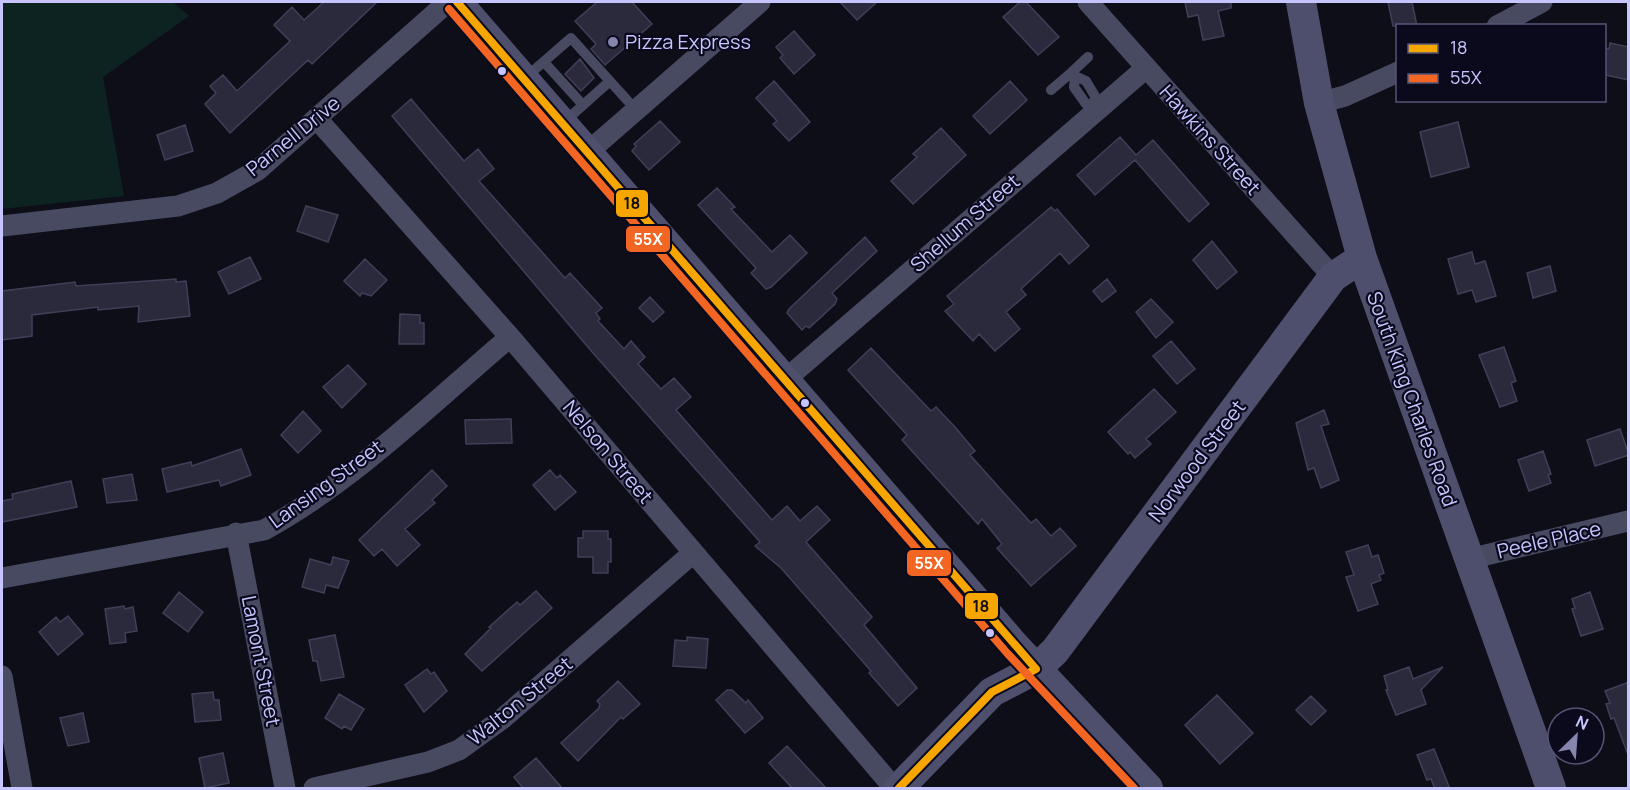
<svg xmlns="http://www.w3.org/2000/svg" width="1630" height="790" font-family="Manrope,sans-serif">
<rect width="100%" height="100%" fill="#0e0e18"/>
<!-- green -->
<path fill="#0d2322" d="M2 2H173L189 16 103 77 124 196 2 209Z"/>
<!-- building -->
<path fill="#2b2a3c" stroke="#413f58" stroke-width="1.5" d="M324 2H377L312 64 308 60 230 133 205 104 216 93 210 86 223 75 237 91 290 41 274 25 292 7 304 20Z
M597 2H632L652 24 605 65 591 49 596 44 575 21Z
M840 2H877L857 20Z
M1020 2H1026L1059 37 1038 55 1003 17Z
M1185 2H1231V8L1218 11 1224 36 1203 40 1198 15 1188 17Z
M1388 2H1412L1417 26H1393Z
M794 31 815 55 794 74 780 58 783 55 776 47Z
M1610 43 1629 47V80L1605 75V48L1609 49Z
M580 59 594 78 581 91 565 74Z
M774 81 810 122 789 141 773 124 777 121 756 98Z
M1010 81 1027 100 990 134 973 116Z
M411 99 464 161 478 149 494 169 479 181 565 278 570 273 602 308 596 313 600 319 598 321 624 349 631 341 645 357 638 364 661 389 674 378 691 397 676 410 772 520 787 506 800 521 817 506 830 520 806 542 872 617 864 625 917 688 898 706 869 673 871 671 781 568 755 546 760 542 593 353 392 116Z
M660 121 680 142 649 170 632 151 636 146 634 144Z
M1458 122 1469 167 1431 177 1420 132Z
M185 125 193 151 165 160 157 135Z
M941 128 966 155 913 204 891 181 917 157 913 154Z
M1120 137 1136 155 1153 140 1209 204 1189 222 1135 160 1095 195 1077 175Z
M717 188 735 207 731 209 772 252 790 235 807 253 771 287 766 289 751 273 756 268 698 205Z
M306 206 338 215 328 242 297 231Z
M1051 207 1055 211 1057 209 1089 246 1069 264 1060 253 1021 289 1026 295 1006 312 1020 329 995 351 979 334 973 341 945 311 954 304 947 296Z
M865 237 877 251 832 293 837 299 835 304 809 328 806 326 802 330 787 313 789 309Z
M1212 241 1237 272 1217 289 1193 260Z
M1472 252 1475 264 1485 261 1496 296 1476 302 1472 290 1458 294 1448 259Z
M250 257 261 279 229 294 218 272Z
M365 259 387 280 371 296 362 293 360 296 344 281Z
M1550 266 1556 291 1533 298 1527 273Z
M176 279V282L186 281 190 316 138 322 139 306 98 310V307L32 315V336L2 340V291L75 282 76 286Z
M1107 279 1116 291 1102 302 1093 291Z
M650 297 664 312 653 322 639 308Z
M1151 299 1173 322 1156 338 1136 312Z
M400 314 420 315V323H424V344H399Z
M1171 341 1195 369 1177 384 1153 356Z
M1504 347 1516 381 1511 383 1517 401 1500 407 1479 355Z
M871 348 931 411 936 407 955 427 975 451 970 455 1031 523 1036 519 1051 536 1060 528 1076 546 1031 586 997 548 1002 544 982 519 978 524 902 440 907 435 848 370Z
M348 365 366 384 342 408 323 387Z
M1154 389 1176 412 1146 439 1151 444 1135 458 1130 452 1128 454 1108 432Z
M1324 410 1329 424 1321 426 1339 480 1321 488 1314 468 1308 470 1296 423Z
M303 411 321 431 298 453 281 435Z
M511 419 512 443 466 444 465 420Z
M1620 429 1629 455 1595 466 1587 440Z
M241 449 251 475 221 486 219 480 167 492 162 469 191 462 192 466Z
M1543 451 1551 474 1548 475 1551 483 1529 491 1518 460Z
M432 470 447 486 432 500 435 503 405 529 420 545 397 566 382 549 374 556 359 540Z
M550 470 557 478 560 475 576 492 555 510 533 485Z
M132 474 137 500 107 503 103 479Z
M71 481 77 507 2 522V501L13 499 12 494Z
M583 531H608V539H611V562H608V573H593V557H578V538H583Z
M1368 545 1372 557 1378 555 1384 573 1379 575 1381 580 1371 584 1378 604 1358 611 1346 577 1354 575 1346 552Z
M333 557 349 561 338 588 326 585 324 593 302 587 310 559 331 565Z
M536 591 552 608 482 671 465 654 491 628 489 627 517 602 520 605Z
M179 592 203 612 188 632 163 613Z
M1590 592 1603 629 1581 636 1572 609 1575 608 1572 599Z
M124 606 125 609 133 607 137 631 125 633 126 642 110 644 105 609Z
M68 616 83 634 58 655 39 632 56 617 60 622Z
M335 635 344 677 321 681 317 661H313L309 640Z
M687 637 708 639 706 668 673 666 675 640 687 641Z
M1409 667 1413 679 1443 667 1421 690 1426 704 1396 715 1386 690H1388L1384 676Z
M427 669 431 674 434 672 447 691 424 712 405 685Z
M618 681 640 704 623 719 621 717 578 761 561 743 599 708 600 704 597 701Z
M1629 682V751L1627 752 1614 718 1611 719 1606 704 1610 703 1605 691Z
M727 690H732L746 703 748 700 763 718 745 733 716 700Z
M213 692 214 700H219L221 720 195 722 192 694Z
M339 694 364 709 351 730 344 726 342 729 325 718Z
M1217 695 1253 733 1220 764 1185 725Z
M1311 696 1326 711 1311 725 1296 710Z
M83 713 89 742 68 746 60 718Z
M787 746 827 789H793L769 763Z
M1434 749 1450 789H1435L1431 779 1427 780 1417 755Z
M223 753 229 783 205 788 199 758Z
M536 758 563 789H524L514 777Z"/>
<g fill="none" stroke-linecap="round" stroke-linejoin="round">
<!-- lane -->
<path stroke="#484a62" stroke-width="10" d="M544 62 583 105
M1075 76 1072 72 1088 57
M525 78 571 38 636 110
M1051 90 1072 72
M1094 104H1086L1074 87 1075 76 1086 81 1095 96 1094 104 1097 109
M563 123 610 81"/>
<!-- street -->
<path stroke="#484a62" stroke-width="21" d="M1088 2 1333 277
M1497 26 1542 2
M1319 103 1345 96 1398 72
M317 119 510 337 894 788
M588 152 760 2
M2 226 178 206 217 193 258 170 448 2
M786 379 1146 68
M236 533 285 788
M1469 559 1628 521
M2 578 264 530C354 481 432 403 510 337
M2 676 22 788
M314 788 428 762 459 750 502 719 693 553"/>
<!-- secondary -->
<path stroke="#4e4f6d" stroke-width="30" d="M457 2 1015 646 1148 788
M1301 2 1319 103 1362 258 1551 788
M899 788 992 692 1036 669 1055 651 1333 277 1362 258"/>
<!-- bus-1 casing -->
<g stroke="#0b0a1c" stroke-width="12">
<path id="bus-1" d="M457 2 1036 669 992 692 899 788"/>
</g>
<!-- bus-2 casing -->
<g stroke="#0b0a1c" stroke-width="12">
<path id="bus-2" d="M449 9 1007 653 1134 788"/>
</g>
<!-- bus-1 -->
<use href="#bus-1" stroke="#f7a600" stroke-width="8"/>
<!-- bus-2 -->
<use href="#bus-2" stroke="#f26522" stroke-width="8"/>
</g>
<!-- markers -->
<circle fill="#8685ae" stroke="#0b0a1c" stroke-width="2" cx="613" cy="42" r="6"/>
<g fill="#c6c5ff" stroke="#0b0a1c" stroke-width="2">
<circle cx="502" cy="71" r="5"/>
<circle cx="805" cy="403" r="5"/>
<circle cx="990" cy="633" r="5"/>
</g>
<g text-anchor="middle" stroke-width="4.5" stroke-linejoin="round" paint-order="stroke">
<!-- poi labels -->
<g font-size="20" fill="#c6c5ff" stroke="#0b0a1c" text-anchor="start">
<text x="625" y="49">Pizza Express</text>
</g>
<!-- street labels -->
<g font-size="20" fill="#c6c5ff" stroke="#0b0a1c">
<text transform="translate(293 136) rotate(-39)" y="7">Parnell Drive</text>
<text transform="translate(1210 140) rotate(48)" y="7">Hawkins Street</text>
<text transform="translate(965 223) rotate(-41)" y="7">Shellum Street</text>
<text transform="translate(1412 399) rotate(70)" y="7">South King Charles Road</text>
<text transform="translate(608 452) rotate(50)" y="7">Nelson Street</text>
<text transform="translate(1197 461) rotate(-53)" y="7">Norwood Street</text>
<text transform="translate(326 484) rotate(-36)" y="7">Lansing Street</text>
<text transform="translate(1549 540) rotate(-13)" y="7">Peele Place</text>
<text transform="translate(261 661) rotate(79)" y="7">Lamont Street</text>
<text transform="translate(520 701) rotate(-39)" y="7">Walton Street</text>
</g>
</g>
<g stroke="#0b0a1c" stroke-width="2">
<rect x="615" y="189" width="34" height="29" rx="6" fill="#f7a600"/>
<rect x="625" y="225" width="46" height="28" rx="6" fill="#f26522"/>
<rect x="906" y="549" width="46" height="28" rx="6" fill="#f26522"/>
<rect x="964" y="592" width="35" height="28" rx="6" fill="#f7a600"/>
</g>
<g font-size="16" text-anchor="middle" font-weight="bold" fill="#fff">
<text x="648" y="245">55X</text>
<text x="929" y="569">55X</text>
</g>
<g font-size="16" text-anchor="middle" font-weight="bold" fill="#111">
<text x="632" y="209">18</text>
<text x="981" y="612">18</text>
</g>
<!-- border -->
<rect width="1630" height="790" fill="none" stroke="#c6c5ff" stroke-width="6"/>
<!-- legend -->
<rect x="1396" y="24" width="210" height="78" fill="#0b0a1c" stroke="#565577" stroke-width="1.5"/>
<rect x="1408" y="44" width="30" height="9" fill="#f7a600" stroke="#565577" stroke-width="1.5"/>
<text x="1450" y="54" font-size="18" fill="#c6c5ff">18</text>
<rect x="1408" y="74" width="30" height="9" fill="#f26522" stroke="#565577" stroke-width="1.5"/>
<text x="1450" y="84" font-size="18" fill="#c6c5ff">55X</text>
<!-- north arrow -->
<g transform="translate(1576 736) rotate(25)"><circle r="28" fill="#0b0a1c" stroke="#565577" stroke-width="1.5"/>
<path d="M0-4.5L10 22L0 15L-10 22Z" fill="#8685ae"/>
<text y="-9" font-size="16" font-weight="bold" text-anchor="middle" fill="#c6c5ff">N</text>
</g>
</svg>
